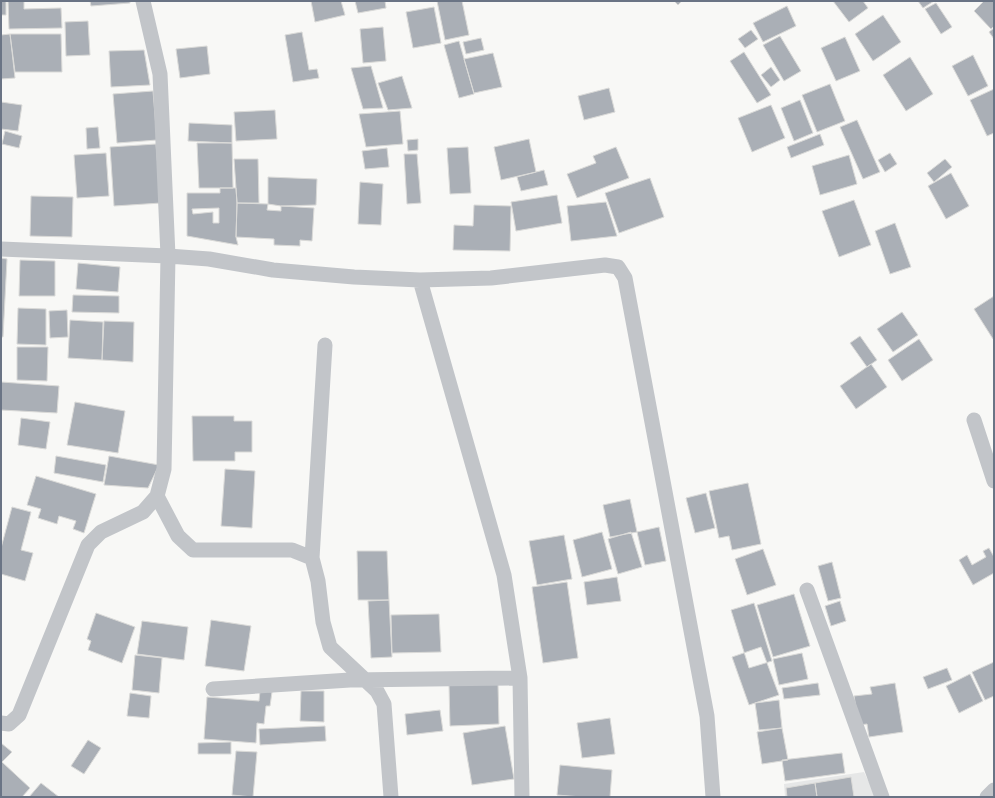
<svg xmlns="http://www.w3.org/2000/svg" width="995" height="798" font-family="Helvetica,sans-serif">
<rect width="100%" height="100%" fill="#f8f8f6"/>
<!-- built -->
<path fill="#e6e7e7" d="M864 772 876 797H785L784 784Z"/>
<!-- building -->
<path fill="#aaafb6" stroke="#dadad8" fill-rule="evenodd" d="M1 1H6V15H1Z
M8 1H24V9L61 8 62 28 9 29Z
M90 1H130V3L91 6Z
M311 1H341L345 15 315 22Z
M355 1H385L386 8 358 13Z
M437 1H462L469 35 445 40Z
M674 1H682L678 5Z
M833 1H863L868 8 849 22Z
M918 1H934L923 8Z
M984 1H994V26L991 29 974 11Z
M936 3 952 27 941 34 925 9Z
M787 6 796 26 763 42 753 23Z
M434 7 441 43 413 48 406 12Z
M883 15 901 42 873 61 855 34Z
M88 21 90 55 66 56 65 22Z
M383 27 386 61 363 63 360 29Z
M994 28V39L989 32Z
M751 30 758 39 745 48 738 39Z
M302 32 309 70 317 69 319 78 293 82 285 35Z
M10 34 15 78 1 79V35Z
M10 34H61L62 72H15Z
M780 36 801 71 784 81 763 45Z
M845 37 860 71 836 81 821 48Z
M481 38 484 50 466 54 463 42Z
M459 41 474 94 459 98 444 45Z
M207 46 210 74 180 78 176 49Z
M144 50 150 85 111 87 109 51Z
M744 52 771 95 757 103 730 61Z
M493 53 502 87 474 93 464 59Z
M973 55 988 86 968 96 952 66Z
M910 57 933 94 906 111 883 75Z
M371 66 383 108 363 109 351 68Z
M771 67 780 80 771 87 761 75Z
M402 76 412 108 388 110 378 83Z
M830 84 845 121 817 132 802 95Z
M609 88 615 112 584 120 578 96Z
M994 89V133L987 136 970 100Z
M153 91 157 140 117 143 113 94Z
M800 100 813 133 794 141 781 108Z
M1 102 22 105 18 131 1 129Z
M771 105 785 138 752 152 738 118Z
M275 110 277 139 236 141 234 112Z
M400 111 403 144 366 147 359 114Z
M857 120 880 172 863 179 840 127Z
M189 123 232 125V143L188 141Z
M98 127 100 148 87 149 86 128Z
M5 131 22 136 19 148 2 144Z
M820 134 824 145 791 158 787 147Z
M418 139V150L408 151 407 140Z
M529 139 536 172 501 180 494 147Z
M197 143H232L233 188H199Z
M156 144 161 203 114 206 110 147Z
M468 147 471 193 450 194 447 148Z
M616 147 629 178 577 198 567 174 596 163 593 156Z
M387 148 389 167 365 169 362 151Z
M106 153 109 196 77 198 74 155Z
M890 153 897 164 885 172 878 160Z
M404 154H417L421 203 407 204Z
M849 155 857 184 820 195 812 166Z
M234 159H258L259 203H237Z
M945 159 952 167 934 182 927 173Z
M544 170 548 185 521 191 517 177Z
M951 173 969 206 946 219 928 186Z
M268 177 317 179 316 205 281 206 268 204Z
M650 178 664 217 619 233 605 193Z
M360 182 383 184 381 225 358 224Z
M220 188H236L237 203 236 237 238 245 187 236V193H220ZM219 208V223H213V212L193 214 192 209Z
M557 195 562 223 516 231 511 202Z
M31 196 73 197 72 237 30 236Z
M854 200 871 245 839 257 822 211Z
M606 202 617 236 571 241 567 206Z
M237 203 268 204 267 210 281 211V206L314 208 312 241 300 240V246L274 245V239L236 237Z
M474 205 511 206 510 251 453 250 454 225 473 226Z
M895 223 911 267 890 274 875 231Z
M1 258 7 259 3 337H1Z
M20 260 55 261V296H19Z
M78 263 120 267 118 292 76 289Z
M73 295 119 296V313L72 312Z
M994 296V338L993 339 974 309Z
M18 308 46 309V345L17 344Z
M67 310 68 337 50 338 49 311Z
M902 312 918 335 893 352 877 329Z
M70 320 103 322 102 360 68 358Z
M104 321 134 322 133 362 102 360Z
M860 336 877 360 867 367 850 343Z
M919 339 933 360 902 381 888 360Z
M17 347H48L47 381 17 380Z
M871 364 887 387 856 409 840 386Z
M1 382 59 386 57 413 1 410Z
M75 402 125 411 118 453 67 445Z
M192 416H234V421H252V452H235V461H193Z
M21 418 50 422 46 449 18 445Z
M56 456 106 465 103 482 54 473Z
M109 456 159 465 148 488 104 485Z
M225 469 255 471 252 528 221 526Z
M36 476 96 494 84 533 73 529 76 521 59 516 57 524 38 518 41 509 27 505Z
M748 483 761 544 732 550 729 536 719 538 709 491Z
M706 493 715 528 695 533 686 498Z
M630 499 637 532 610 537 603 505Z
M12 507 31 512 21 550 33 553 25 581 1 574V548Z
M659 527 666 561 645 565 637 532Z
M602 532 612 569 582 577 573 540Z
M631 532 642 567 618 574 608 539Z
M564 535 572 579 537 585 529 541Z
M989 548 994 557V573L973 585 959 560 967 555 972 565 986 557 983 551Z
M763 549 776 585 747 595 735 559Z
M357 551H387L389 600H358Z
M832 562 841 598 828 601 818 566Z
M617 577 621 601 587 605 584 582Z
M567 582 578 658 543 663 532 587Z
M794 594 810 646 773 657 757 605Z
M389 600 392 657 371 658 368 601Z
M840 601 846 621 831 626 825 606Z
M754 603 772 661 749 668 731 610Z
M96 613 135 627 122 663 88 650 91 641 87 639Z
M439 614 441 652 392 653 391 615Z
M211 620 251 626 244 671 205 666Z
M142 621 188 627 184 660 137 654Z
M761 647 779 695 749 705 732 657Z
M802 653 808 679 779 685 773 659Z
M135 655 162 658 159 693 132 690Z
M994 662V696L985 700 972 672Z
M947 668 952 680 928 689 923 677Z
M970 674 983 701 959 713 946 686Z
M818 683 820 695 784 699 782 688Z
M895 683 903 732 869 737 867 724 859 725 854 696 872 694 870 687Z
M498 684 499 724 450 726 449 685Z
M260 691 272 692 270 706H266L264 724 257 723 256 743 204 739 207 697 259 701Z
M301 691H324V722L300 721Z
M130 693 151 696 149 718 127 716Z
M779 700 782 728 759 730 755 703Z
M440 710 443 731 407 735 405 714Z
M610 718 615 754 582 758 577 723Z
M325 726 326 741 260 745 259 729Z
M505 726 514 779 472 785 463 733Z
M782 728 788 760 762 764 757 732Z
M88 740 101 748 84 774 71 766Z
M231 742V754H198V743Z
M1 743 12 752 1 763Z
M236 751 257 752 253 797 232 795Z
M842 753 845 773 785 781 782 760Z
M2 762 30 788 22 797H1V763Z
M560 765 612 770 610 797H582L557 795Z
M851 777 854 797H817L815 783Z
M41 783 59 797H29Z
M815 783 817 797H787L786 788Z"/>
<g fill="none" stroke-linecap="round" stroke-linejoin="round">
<!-- street -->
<path stroke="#c2c5c9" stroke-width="15" d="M1 249 168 256 209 259 273 270 354 277 420 280 491 278 605 265 618 267 625 278 707 716 713 797
M420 280 504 575 520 678 522 797
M974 420 994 481
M157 496 178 536 193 550H292L312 558 318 581 323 622 330 647 377 691 384 704 391 797
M312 558 325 345
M807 590 882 797
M213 689 350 680 520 678
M1 723 9 724 19 715 88 545 101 532 143 512 157 496 164 469 168 256 160 74 143 1
M987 797 994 790"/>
</g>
<!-- border -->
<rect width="995" height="798" fill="none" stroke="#6a7485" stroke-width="4"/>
</svg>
